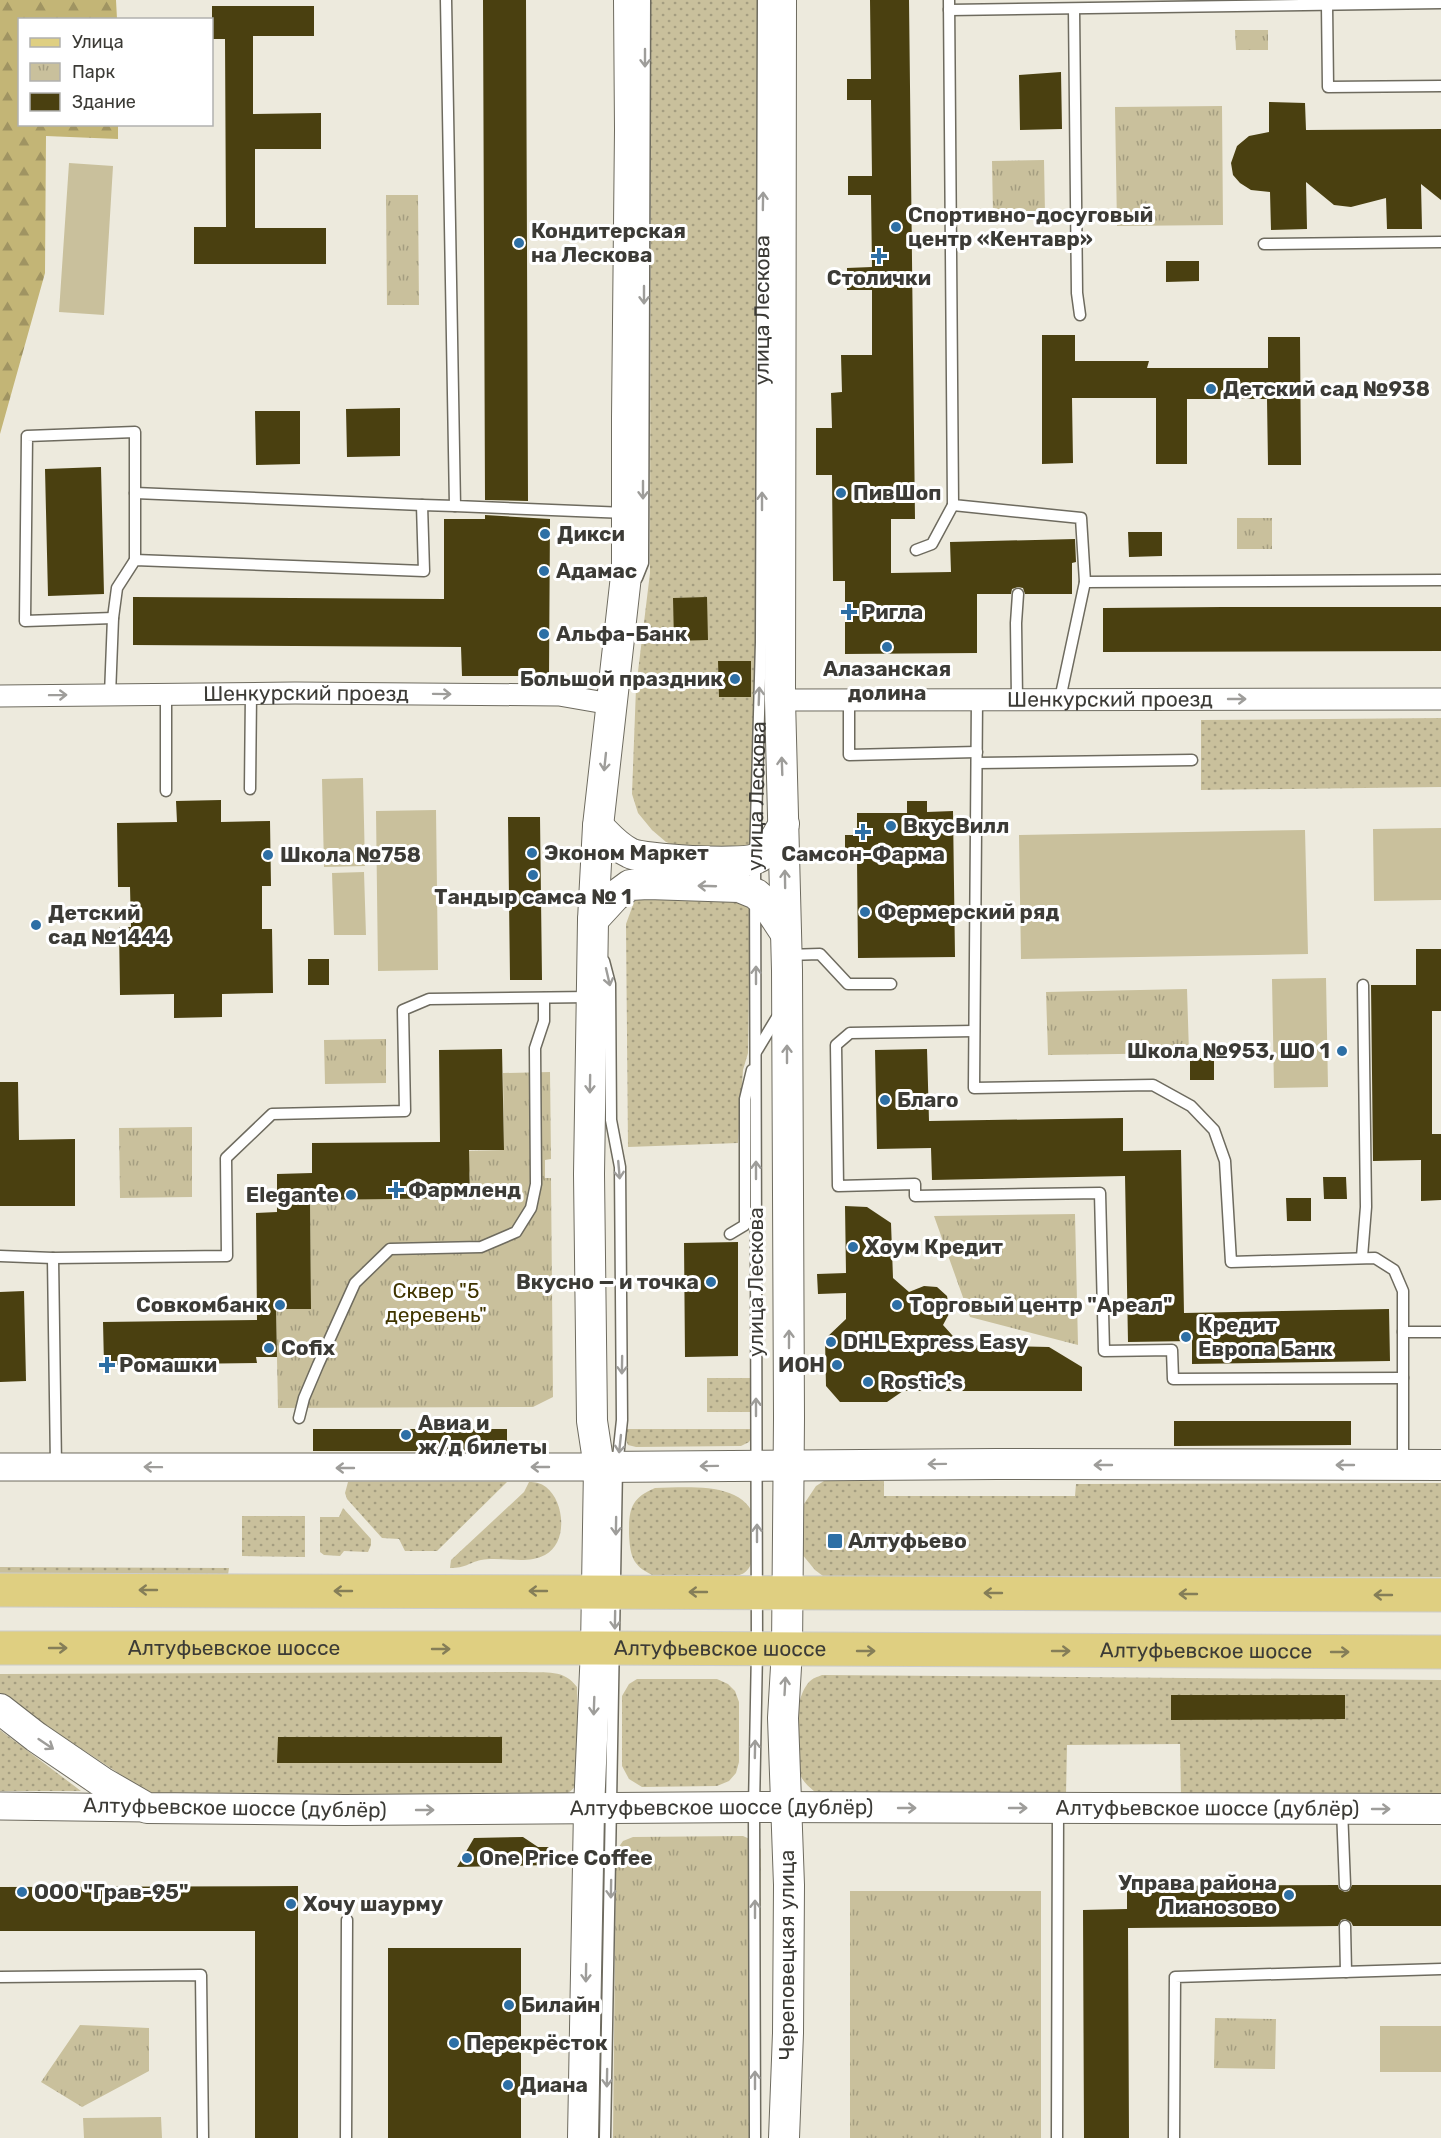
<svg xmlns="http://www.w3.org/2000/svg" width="1441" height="2138" font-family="Rubik,sans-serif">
<defs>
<pattern id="grass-dots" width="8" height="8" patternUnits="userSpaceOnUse" patternTransform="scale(1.5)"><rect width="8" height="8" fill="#c9c09c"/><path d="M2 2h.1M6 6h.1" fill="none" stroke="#a49d80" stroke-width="1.8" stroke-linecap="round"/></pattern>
<pattern id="forest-firs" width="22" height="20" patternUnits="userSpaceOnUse" patternTransform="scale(1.5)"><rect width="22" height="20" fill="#c3b576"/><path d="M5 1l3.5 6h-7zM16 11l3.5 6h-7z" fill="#a09462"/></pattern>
<pattern id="park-tufts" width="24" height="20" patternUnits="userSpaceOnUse" patternTransform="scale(1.5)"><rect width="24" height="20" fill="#c9c09c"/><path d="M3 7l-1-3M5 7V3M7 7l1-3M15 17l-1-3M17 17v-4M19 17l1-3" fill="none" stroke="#a49d80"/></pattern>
</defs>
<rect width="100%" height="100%" fill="#edeadd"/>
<!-- grass -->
<path fill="url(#grass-dots)" d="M651 0H761L760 831 750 849 681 848 666 842 652 830 638 813 632 794 636 688 650 573Z
M1441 718V787L1201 790V720Z
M645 893 742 900 750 911 748 1053 743 1070 738 1143 628 1147 626 924 634 902Z
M707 1378H751L757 1412H707Z
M622 1429H756L749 1442 741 1446 636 1447 628 1445Z
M824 1481H884V1496H1075L1076 1484 1441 1483V1577L823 1576 815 1570 801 1553 802 1507 816 1486Z
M348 1482H507L437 1551H405L399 1539 382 1538 347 1499 345 1493Z
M529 1482C535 1482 541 1483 546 1487 565 1502 568 1543 545 1555 526 1565 501 1556 481 1560 468 1563 466 1568 450 1568L451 1560 524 1492Z
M655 1488C685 1488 747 1480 755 1521 756 1526 754 1534 754 1539 753 1551 755 1565 744 1573 733 1581 674 1577 657 1577 633 1567 630 1558 629 1533 629 1509 631 1498 655 1488Z
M343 1508 371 1539V1545L368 1552 344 1551 340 1556 324 1555 320 1552V1517H339Z
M242 1516H305V1557L242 1556Z
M0 1567 229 1568 228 1575 0 1574Z
M526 1672C546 1673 564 1669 577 1687L579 1774C576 1787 574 1791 561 1796L150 1794 0 1695V1674Z
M822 1675 1441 1680V1797L1181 1796 1180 1744 1067 1745 1066 1796 815 1792C809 1787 802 1781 800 1774 792 1751 793 1700 809 1682 813 1678 817 1677 822 1675Z
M637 1679H717L728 1684 735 1691 739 1702V1762L736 1773 729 1781 717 1786 642 1787 629 1779 622 1766V1696L629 1684Z
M0 1730 81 1791H0Z"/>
<!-- forest -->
<path fill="url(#forest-firs)" d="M0 0H116L117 19 20 20V124L118 125V139L46 136 45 273 0 434Z"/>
<!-- park -->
<path fill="url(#park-tufts)" d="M1235 30H1268V50H1236Z
M1222 106 1223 225 1117 226 1115 107Z
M1044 160 1045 214 993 215 992 161Z
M386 195H418L419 305H387Z
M1237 518H1272V549H1237Z
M1187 989 1189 1053 1048 1055 1046 992Z
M386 1039V1083L325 1084 324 1040Z
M550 1072 551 1159 545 1160V1178H551L553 1397 533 1407 278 1408 276 1309 311 1308 310 1200 470 1197V1174L463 1151 504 1150 503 1073Z
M192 1127V1197L120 1198 119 1128Z
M1075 1214 1078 1345 970 1317 934 1216Z
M743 1836 752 1840 761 1849 759 2138H613L616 1851 623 1841 633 1837Z
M850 1891H1041V2138H850Z
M1215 2018 1276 2019 1275 2069 1214 2068Z
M80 2025 149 2028V2071L82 2107 41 2082Z"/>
<!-- pitch -->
<path fill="#c9c09c" d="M69 163 113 166 104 315 59 312Z
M363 778 365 866 324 867 322 779Z
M436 810 438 970 378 971 376 811Z
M1441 828V900L1374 901 1373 829Z
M1305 830 1308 954 1021 959 1019 835Z
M364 872 366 935H334L332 873Z
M1326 978 1328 1087 1274 1088 1272 979Z
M1380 2026H1441V2072H1380Z
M161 2117 162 2138H84L83 2118Z"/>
<!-- building -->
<path fill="#4a4010" d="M483 0H526L528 501 485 500Z
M870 0H909L915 519H891V573L951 572 950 542 1075 539 1076 562 1072 563V594H1025L1023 588 1018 587 1012 589 1011 594H977V653L845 654V581H833L832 475H816V428H832L831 393 842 392 841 355H872V290H847V268L872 267 871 195H848V176H872L871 100H847V79H871Z
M212 6H314V36H253V114L321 113V149H255V228H326V264H194V227H226L225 39H212Z
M1061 72 1062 129 1020 130 1019 75Z
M1269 102 1305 103 1306 130 1441 129V200L1421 184 1422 229H1387L1386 198 1351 207 1334 205 1306 182 1307 229 1271 230 1270 192 1251 190 1240 183 1233 175 1231 163 1237 146 1249 136 1269 132Z
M1166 261H1199V281L1166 282Z
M1042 335H1075V361H1149L1147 368H1268V337H1300L1301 465H1268L1267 399H1187V464H1156V398H1072L1073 463 1042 464Z
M400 408V456L347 457 346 409Z
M255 411H300V464L256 465Z
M101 467 104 594 48 596 45 469Z
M485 515 550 519 549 676H462L461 647 133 645V597L444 599V519H485Z
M1128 532H1162V556L1129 557Z
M707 597 708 640 674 641 673 598Z
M1223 607H1441V651L1103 652V608Z
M718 661H751V697H719Z
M221 800V822L270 821 271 886H262V929H272L273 993 222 994V1017L174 1018V994L120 995 119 927H131L130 887H118L117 823 177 822 176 801Z
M907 801H927V812L953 811 955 957 858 958 857 859H845V835H857V813H907Z
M508 817H540L542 980H510Z
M1416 949H1441V1011H1432V1134H1441V1200L1421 1201V1160L1373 1161 1371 985H1416Z
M308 959H329V985H308Z
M502 1049 504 1150H469L470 1198 310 1200 311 1309H276L277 1357H256L257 1363 104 1365 103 1322 257 1320 256 1213 277 1212V1174L312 1173V1143L440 1142 439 1050Z
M927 1049 929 1121 1123 1118V1151L1181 1150 1184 1313 1389 1309 1390 1361 1192 1364V1341L1128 1342 1125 1176 932 1180 931 1148 877 1149 875 1050Z
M1190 1058H1214V1080H1190Z
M0 1082H18L19 1140 75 1139V1206H0Z
M1323 1177H1346L1347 1199H1324Z
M1286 1198H1311V1221H1287Z
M845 1206 867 1207 891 1223 893 1278 909 1292 924 1286 937 1287 947 1296 950 1312 943 1325 961 1345 1049 1347 1082 1367V1391H903L887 1402H840L826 1386 825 1339 846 1319V1293L818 1294 817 1274 846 1273Z
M738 1242V1356L685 1357 684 1243Z
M24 1291 26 1381 0 1382V1292Z
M1174 1421H1351V1445L1174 1446Z
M313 1429H507V1451H313Z
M1171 1695H1345V1719L1171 1720Z
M278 1737H502V1763H277Z
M523 1837 538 1847H549V1865L457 1867 474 1838Z
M1338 1885 1339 1889 1345 1892 1349 1891 1352 1885H1441V1926H1353L1351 1922 1345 1919 1341 1920 1338 1926 1128 1928 1129 2138H1084L1083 1910 1127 1909V1886Z
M298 1886V2138H255V1931H0V1887Z
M388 1948H521V2138H388Z"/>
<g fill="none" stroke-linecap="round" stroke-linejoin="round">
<!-- service casing -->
<g stroke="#6e6b5f" stroke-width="13">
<g id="service">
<path d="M446 0 455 506 626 513"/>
<path d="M949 0 953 505 1081 518 1085 582"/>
<path d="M1327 5 1328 87 1441 86"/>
<path d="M1074 9 1077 293 1080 315"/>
<path d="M949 10 1441 3"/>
<path d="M1264 244 1441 242"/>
<path d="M135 493 422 505"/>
<path d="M916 550 932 544 953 505"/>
<path d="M637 578 643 563 645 0"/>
<path d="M113 618 25 621 27 436 135 432V560"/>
<path d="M166 694V791"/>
<path d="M110 695 113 618 117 588 135 560 424 571 422 505 455 506"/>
<path d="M849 699V755L977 752"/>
<path d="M977 699 974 1088 1153 1085 1191 1106 1214 1130 1225 1161 1231 1262 1375 1258 1394 1270 1403 1291V1464"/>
<path d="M1017 699 1016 623 1018 594"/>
<path d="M1060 699 1085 582 1441 580"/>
<path d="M977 763 1192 760"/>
<path d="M250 789 251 693"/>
<path d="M787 955 820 954 848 984H891"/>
<path d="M604 961 610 984 611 1120 620 1167 622 1420 617 1467 605 2138"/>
<path d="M974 1031 850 1033 836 1045 838 1186 915 1184V1196L1100 1193 1104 1351 1172 1350 1173 1379 1403 1378"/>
<path d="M756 1052 779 1014"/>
<path d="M730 1234 745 1225V1099L752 1070"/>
<path d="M0 1256 53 1258 227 1256 226 1158 272 1114 405 1111 403 1010 429 999 591 997"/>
<path d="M1362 1257 1366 1207 1363 985"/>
<path d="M53 1258 56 1466"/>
<path d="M1403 1332H1441"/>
<path d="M299 1418 304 1398 318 1365 355 1283 390 1249 481 1247 516 1232 531 1208 536 1184 535 1048 544 1021V998"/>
<path d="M1342 1809 1345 1885"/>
<path d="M1345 1926 1346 1972"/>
<path d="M0 1977 201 1975 203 2138"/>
<path d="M346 2138 347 1920"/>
<path id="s1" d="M755 2138 754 1807 757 1650 755 859 761 642 763 0"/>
<path d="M1057 2138 1058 1808"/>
<path d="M1174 2138 1175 1977 1441 1969"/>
</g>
</g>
<!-- minor casing -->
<g stroke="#6e6b5f" stroke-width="23">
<g id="minor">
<path id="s2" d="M0 696 295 693 559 695 611 704"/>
<path id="s3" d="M780 700 1441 699"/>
</g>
</g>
<!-- tertiary casing -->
<g stroke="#6e6b5f" stroke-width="29">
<path id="tertiary" d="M0 1467H599
M0 1806 147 1808"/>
</g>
<!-- secondary casing -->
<g stroke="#6e6b5f" stroke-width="32">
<g id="secondary">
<path d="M781 0 780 700 787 970 789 1418 787 1650 783 1718 789 1885 788 2033 784 2138"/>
<path d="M598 826C608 836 617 847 630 853 643 860 740 865 755 859 769 854 776 836 784 824"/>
<path d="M593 920 615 896 630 885 648 884 739 887 756 894 765 902 786 934"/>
<path d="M599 1467 996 1464 1441 1465"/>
<path id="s4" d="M0 1709 36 1737 102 1782 147 1808 345 1810 754 1807 1441 1809"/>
<path d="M583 2138 589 1809 596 1648 599 1467 592 1421 589 1174 593 920 598 826 627 567V417L630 130 629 0"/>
</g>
</g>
<!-- primary casing -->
<g stroke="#cccccb" stroke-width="35">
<g id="primary">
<path d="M0 1590 1441 1595"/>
<path id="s5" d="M0 1648H596L1441 1652"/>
</g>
</g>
<!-- service -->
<use href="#service" stroke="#fff" stroke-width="10"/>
<!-- minor -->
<use href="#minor" stroke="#fff" stroke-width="21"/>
<!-- tertiary -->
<use href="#tertiary" stroke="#fff" stroke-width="27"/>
<!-- secondary -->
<use href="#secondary" stroke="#fff" stroke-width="30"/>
<!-- primary -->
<use href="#primary" stroke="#dfcf81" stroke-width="33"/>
</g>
<!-- one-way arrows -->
<defs><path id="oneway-shaft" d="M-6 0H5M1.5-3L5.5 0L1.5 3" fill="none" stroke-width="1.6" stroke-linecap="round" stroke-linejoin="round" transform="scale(1.5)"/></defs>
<g stroke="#9e9d9a">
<use href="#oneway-shaft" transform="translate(645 58) rotate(90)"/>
<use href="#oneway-shaft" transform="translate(763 201) rotate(-89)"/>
<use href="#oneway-shaft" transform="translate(644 295) rotate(90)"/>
<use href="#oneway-shaft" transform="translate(643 490) rotate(90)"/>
<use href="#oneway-shaft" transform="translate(762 501) rotate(-90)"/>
<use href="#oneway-shaft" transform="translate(442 694) rotate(1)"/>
<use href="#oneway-shaft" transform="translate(58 695) rotate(-1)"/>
<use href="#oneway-shaft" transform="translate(759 696) rotate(-88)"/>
<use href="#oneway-shaft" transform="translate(1237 699)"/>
<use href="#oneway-shaft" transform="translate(605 762) rotate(96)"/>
<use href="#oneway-shaft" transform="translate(782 766) rotate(-92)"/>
<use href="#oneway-shaft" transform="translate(785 879) rotate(-91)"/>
<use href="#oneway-shaft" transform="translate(707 886) rotate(-178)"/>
<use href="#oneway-shaft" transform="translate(756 975) rotate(-90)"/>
<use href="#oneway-shaft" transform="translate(608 977) rotate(77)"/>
<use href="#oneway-shaft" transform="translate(787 1054) rotate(-90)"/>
<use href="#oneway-shaft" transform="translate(590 1084) rotate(91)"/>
<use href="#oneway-shaft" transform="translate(619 1170) rotate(85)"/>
<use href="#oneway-shaft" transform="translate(756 1170) rotate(-90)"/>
<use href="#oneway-shaft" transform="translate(789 1339) rotate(-90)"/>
<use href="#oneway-shaft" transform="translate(622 1365) rotate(91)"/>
<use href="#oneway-shaft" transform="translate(756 1407) rotate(-90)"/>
<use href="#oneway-shaft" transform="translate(620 1444) rotate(96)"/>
<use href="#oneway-shaft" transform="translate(937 1464) rotate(179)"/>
<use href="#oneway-shaft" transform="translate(1103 1465) rotate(-180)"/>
<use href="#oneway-shaft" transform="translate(1345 1465) rotate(180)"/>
<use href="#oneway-shaft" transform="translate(709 1466) rotate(179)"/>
<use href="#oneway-shaft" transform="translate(153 1467) rotate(-179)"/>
<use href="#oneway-shaft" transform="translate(540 1467) rotate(180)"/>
<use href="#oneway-shaft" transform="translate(345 1468) rotate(180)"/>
<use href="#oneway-shaft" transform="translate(616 1526) rotate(91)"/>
<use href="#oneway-shaft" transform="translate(757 1533) rotate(-90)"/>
<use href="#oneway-shaft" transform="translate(615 1620) rotate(91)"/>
<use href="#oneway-shaft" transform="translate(785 1686) rotate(-87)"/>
<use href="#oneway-shaft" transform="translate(594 1706) rotate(92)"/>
<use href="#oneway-shaft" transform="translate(46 1744) rotate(34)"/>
<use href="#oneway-shaft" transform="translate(755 1749) rotate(-89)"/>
<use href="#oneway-shaft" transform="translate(907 1808)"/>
<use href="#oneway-shaft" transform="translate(1018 1808)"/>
<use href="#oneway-shaft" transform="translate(1381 1809)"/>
<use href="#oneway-shaft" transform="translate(425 1810)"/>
<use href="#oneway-shaft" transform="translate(611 1889) rotate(91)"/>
<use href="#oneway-shaft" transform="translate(755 1909) rotate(-90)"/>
<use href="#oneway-shaft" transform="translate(586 1973) rotate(91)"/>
<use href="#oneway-shaft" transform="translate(607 2078) rotate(91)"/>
<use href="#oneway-shaft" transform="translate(755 2080) rotate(-90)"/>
</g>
<g stroke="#857e58">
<use href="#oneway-shaft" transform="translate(148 1590) rotate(-180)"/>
<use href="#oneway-shaft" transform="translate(343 1591) rotate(-180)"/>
<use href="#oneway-shaft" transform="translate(538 1591) rotate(-180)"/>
<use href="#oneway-shaft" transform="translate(698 1592) rotate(-180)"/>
<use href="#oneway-shaft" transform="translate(993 1593) rotate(-180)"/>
<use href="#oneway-shaft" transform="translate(1188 1594) rotate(-180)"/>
<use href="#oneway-shaft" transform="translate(1383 1595) rotate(-180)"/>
<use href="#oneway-shaft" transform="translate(58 1648)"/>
<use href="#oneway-shaft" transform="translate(441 1649)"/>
<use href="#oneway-shaft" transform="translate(866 1651)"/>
<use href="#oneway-shaft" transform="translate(1061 1651)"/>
<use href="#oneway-shaft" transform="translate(1340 1652)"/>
</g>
<!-- markers -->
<g fill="#2d6fa5" stroke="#fff" stroke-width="2">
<circle cx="896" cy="227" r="6"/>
<circle cx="519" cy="243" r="6"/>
<path d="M876 247h6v6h6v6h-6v6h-6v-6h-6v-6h6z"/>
<circle cx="1211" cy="389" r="6"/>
<circle cx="841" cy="493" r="6"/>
<circle cx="545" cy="534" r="6"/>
<circle cx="544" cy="571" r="6"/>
<path d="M846 603h6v6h6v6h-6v6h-6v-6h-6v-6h6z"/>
<circle cx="544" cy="634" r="6"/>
<circle cx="887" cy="647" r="6"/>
<circle cx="735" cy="679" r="6"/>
<circle cx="891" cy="826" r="6"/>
<path d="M860 823h6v6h6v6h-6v6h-6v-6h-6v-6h6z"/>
<circle cx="532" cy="853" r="6"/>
<circle cx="268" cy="855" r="6"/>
<circle cx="533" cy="875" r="6"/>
<circle cx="865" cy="912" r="6"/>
<circle cx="36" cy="925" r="6"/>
<circle cx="1342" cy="1051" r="6"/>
<circle cx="885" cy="1100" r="6"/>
<path d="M393 1181h6v6h6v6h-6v6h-6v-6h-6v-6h6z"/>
<circle cx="351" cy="1195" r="6"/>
<circle cx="853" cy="1247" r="6"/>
<circle cx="711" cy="1282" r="6"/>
<circle cx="280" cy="1305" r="6"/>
<circle cx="897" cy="1305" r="6"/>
<circle cx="1186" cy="1337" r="6"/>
<circle cx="831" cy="1342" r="6"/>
<circle cx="269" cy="1348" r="6"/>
<path d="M104 1356h6v6h6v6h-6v6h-6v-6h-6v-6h6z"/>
<circle cx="837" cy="1365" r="6"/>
<circle cx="868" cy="1382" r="6"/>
<circle cx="406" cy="1435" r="6"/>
<rect x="827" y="1533" width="16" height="16" rx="3"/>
<circle cx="467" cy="1858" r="6"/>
<circle cx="22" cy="1892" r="6"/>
<circle cx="1289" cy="1895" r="6"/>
<circle cx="291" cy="1904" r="6"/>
<circle cx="509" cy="2005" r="6"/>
<circle cx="454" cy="2043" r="6"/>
<circle cx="508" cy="2085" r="6"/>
</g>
<g text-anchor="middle" stroke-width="6" stroke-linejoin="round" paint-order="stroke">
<!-- poi labels -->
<g font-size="21" font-weight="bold" fill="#3c3b36" stroke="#fff" text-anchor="start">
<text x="908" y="222">Спортивно-досуговый<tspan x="908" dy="24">центр «Кентавр»</tspan></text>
<text x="531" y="238">Кондитерская<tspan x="531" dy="24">на Лескова</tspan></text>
<text x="879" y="285" text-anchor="middle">Столички</text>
<text x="1223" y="396">Детский сад №938</text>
<text x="853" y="500">ПивШоп</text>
<text x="557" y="541">Дикси</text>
<text x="556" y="578">Адамас</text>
<text x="861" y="619">Ригла</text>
<text x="556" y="641">Альфа-Банк</text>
<text x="887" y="676" text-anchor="middle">Алазанская<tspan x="887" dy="24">долина</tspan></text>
<text x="723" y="686" text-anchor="end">Большой праздник</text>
<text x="903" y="833">ВкусВилл</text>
<text x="544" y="860">Эконом Маркет</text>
<text x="863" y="861" text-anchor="middle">Самсон-Фарма</text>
<text x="280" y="862">Школа №758</text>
<text x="533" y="904" text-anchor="middle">Тандыр самса № 1</text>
<text x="877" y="919">Фермерский ряд</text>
<text x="48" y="920">Детский<tspan x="48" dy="24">сад №1444</tspan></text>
<text x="1330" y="1058" text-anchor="end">Школа №953, ШО 1</text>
<text x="897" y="1107">Благо</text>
<text x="408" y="1197">Фармленд</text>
<text x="339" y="1202" text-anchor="end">Elegante</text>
<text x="865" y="1254">Хоум Кредит</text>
<text x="699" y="1289" text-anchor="end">Вкусно — и точка</text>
<text x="268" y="1312" text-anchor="end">Совкомбанк</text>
<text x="909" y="1312">Торговый центр "Ареал"</text>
<text x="1198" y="1332">Кредит<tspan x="1198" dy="24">Европа Банк</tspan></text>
<text x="843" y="1349">DHL Express Easy</text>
<text x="281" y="1355">Cofix</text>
<text x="119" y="1372">Ромашки</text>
<text x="825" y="1372" text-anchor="end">ИОН</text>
<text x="880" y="1389">Rostic's</text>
<text x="418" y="1430">Авиа и<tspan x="418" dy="24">ж/д билеты</tspan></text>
<text x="848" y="1548">Алтуфьево</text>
<text x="479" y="1865">One Price Coffee</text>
<text x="1277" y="1890" text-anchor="end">Управа района<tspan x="1277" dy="24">Лианозово</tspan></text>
<text x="34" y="1899">ООО "Грав-95"</text>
<text x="303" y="1911">Хочу шаурму</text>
<text x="521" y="2012">Билайн</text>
<text x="466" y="2050">Перекрёсток</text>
<text x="520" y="2092">Диана</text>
</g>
<!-- street labels -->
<g font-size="21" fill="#3c3b36" stroke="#fff">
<text dy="7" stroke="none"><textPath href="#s1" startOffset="1828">улица Лескова</textPath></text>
<text dy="7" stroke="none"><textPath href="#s2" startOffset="306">Шенкурский проезд</textPath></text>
<text dy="7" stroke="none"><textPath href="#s3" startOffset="330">Шенкурский проезд</textPath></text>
<text dy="7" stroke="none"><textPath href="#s1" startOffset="1342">улица Лескова</textPath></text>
<text transform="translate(756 1282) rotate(-90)" y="7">улица Лескова</text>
<text dy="7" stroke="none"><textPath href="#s5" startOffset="234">Алтуфьевское шоссе</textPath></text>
<text dy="7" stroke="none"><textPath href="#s5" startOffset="720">Алтуфьевское шоссе</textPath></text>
<text dy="7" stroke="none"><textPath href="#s5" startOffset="1206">Алтуфьевское шоссе</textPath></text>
<text transform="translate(235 1808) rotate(1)" y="7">Алтуфьевское шоссе (дублёр)</text>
<text dy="7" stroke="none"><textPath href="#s4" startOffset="752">Алтуфьевское шоссе (дублёр)</textPath></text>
<text dy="7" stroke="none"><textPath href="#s4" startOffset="1238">Алтуфьевское шоссе (дублёр)</textPath></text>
<text transform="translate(787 1955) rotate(-90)" y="7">Череповецкая улица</text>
</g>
<!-- park labels -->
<g font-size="21" fill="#403500" stroke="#fff">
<text x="436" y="1298">Сквер "5<tspan x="436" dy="24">деревень"</tspan></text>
</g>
</g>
<!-- legend -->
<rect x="18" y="18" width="195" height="108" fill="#ffffff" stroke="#b1b1af" stroke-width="1.5"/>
<rect x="30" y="38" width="30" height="9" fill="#dfcf81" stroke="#b1b1af" stroke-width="1.5"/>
<text x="72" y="48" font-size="18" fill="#3c3b36">Улица</text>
<rect x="30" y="63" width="30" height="18" fill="url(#park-tufts)" stroke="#b1b1af" stroke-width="1.5"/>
<text x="72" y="78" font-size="18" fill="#3c3b36">Парк</text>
<rect x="30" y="93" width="30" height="18" fill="#4a4010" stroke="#b1b1af" stroke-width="1.5"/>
<text x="72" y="108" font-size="18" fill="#3c3b36">Здание</text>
</svg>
